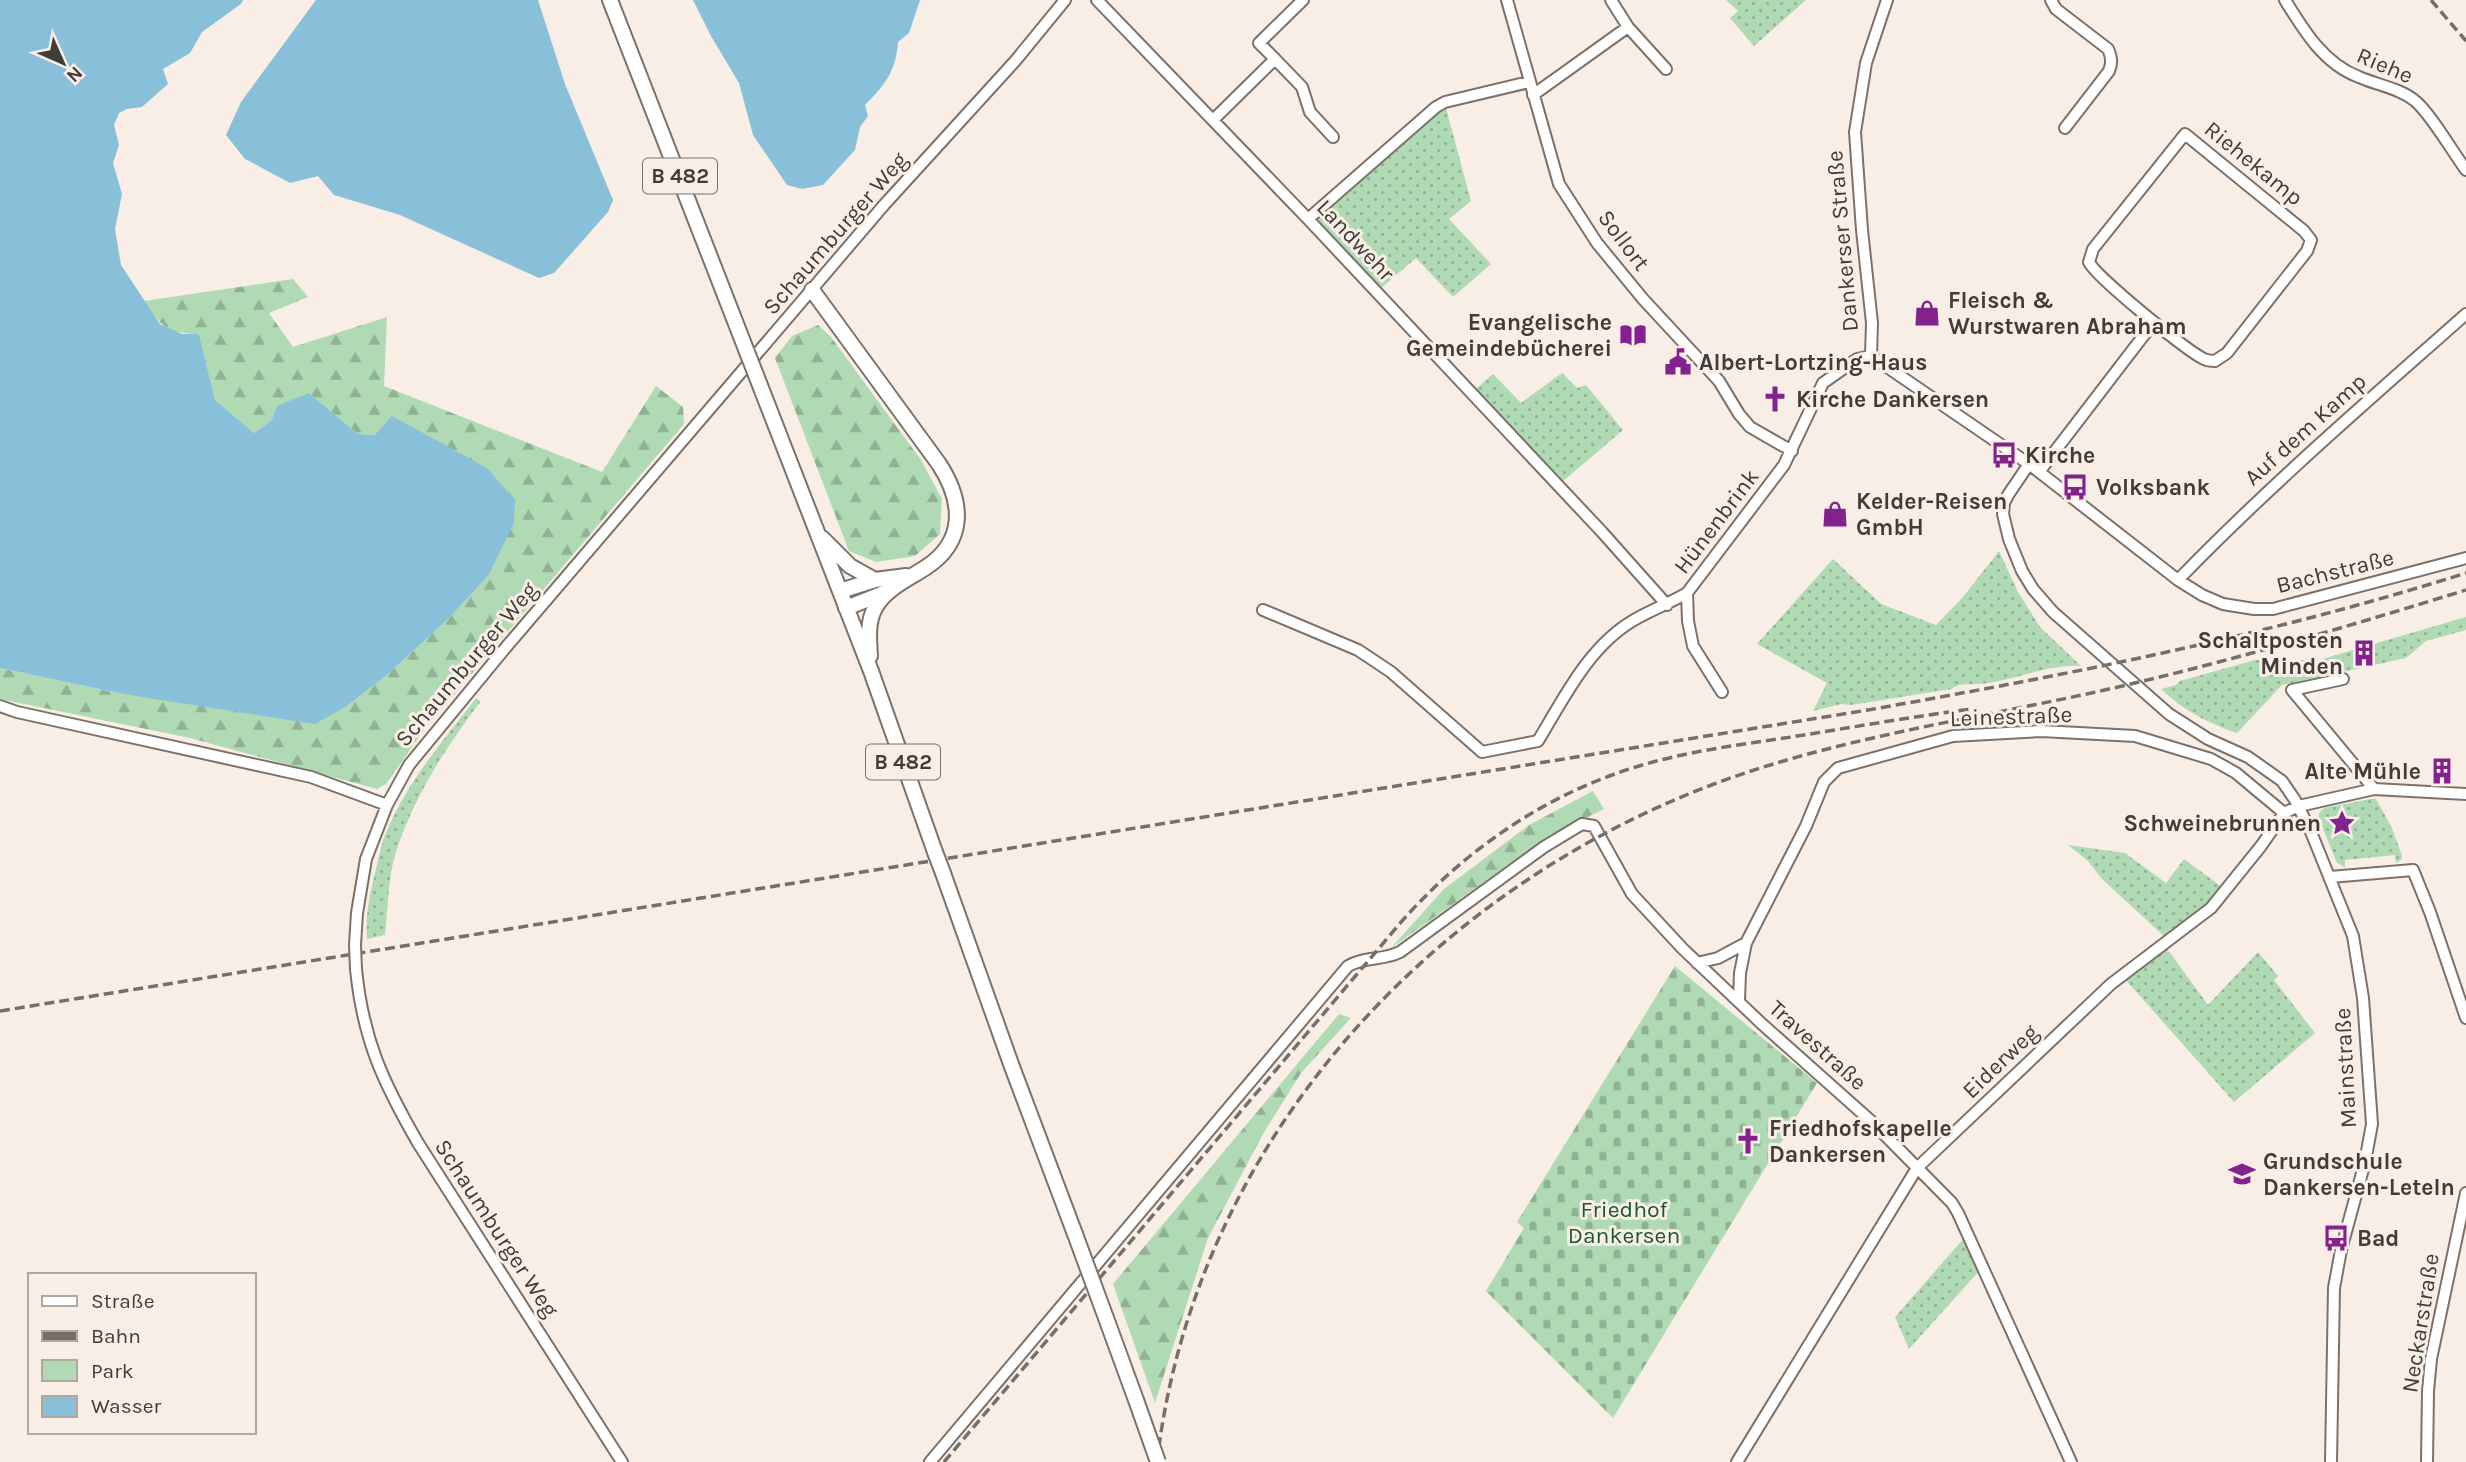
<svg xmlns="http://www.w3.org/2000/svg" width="2466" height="1462" font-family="Karla,sans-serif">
<defs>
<pattern id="green-dots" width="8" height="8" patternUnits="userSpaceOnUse" patternTransform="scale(1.75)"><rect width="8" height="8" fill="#afdab4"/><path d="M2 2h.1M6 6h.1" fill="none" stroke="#90b293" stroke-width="1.8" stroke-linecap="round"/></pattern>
<pattern id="forest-firs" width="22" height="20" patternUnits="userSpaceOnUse" patternTransform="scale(1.75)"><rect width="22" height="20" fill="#afdab4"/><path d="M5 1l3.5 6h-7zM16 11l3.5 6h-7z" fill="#90b293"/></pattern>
<pattern id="cemetery-stones" width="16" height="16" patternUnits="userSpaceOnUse" patternTransform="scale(1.75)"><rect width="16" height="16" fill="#afdab4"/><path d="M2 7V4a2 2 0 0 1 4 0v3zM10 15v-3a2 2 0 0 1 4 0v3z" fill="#90b293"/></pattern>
</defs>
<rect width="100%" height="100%" fill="#f9eee5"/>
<!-- green -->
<path fill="url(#green-dots)" d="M1726 0H1806L1754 46 1730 18 1738 11Z
M1446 108 1471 201 1449 219 1491 264 1453 297 1416 258 1380 289 1318 222 1319 214 1435 114Z
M1562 373 1577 388 1586 385 1623 430 1562 482 1476 389 1493 374 1521 403Z
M1999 551 2018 592 2040 627 2081 666C2045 664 2013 682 1977 684 1967 685 1961 682 1951 689L1851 705 1841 704 1813 711 1827 683 1757 644 1833 559 1881 604 1936 625 1963 597Z
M2466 617V630L2426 641 2406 658 2282 685 2237 733C2210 724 2182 710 2161 689L2176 685 2180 681 2255 660H2319Z
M476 698 481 701C445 748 413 798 395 855 388 879 388 909 385 935L367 939C365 915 370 893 376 869 379 857 381 844 386 833 407 782 443 741 476 698Z
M2371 799H2376L2392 828 2402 856 2401 860 2396 863 2395 855 2345 860V867L2337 863 2319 819V813L2324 808Z
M2068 845 2125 853 2166 883 2184 859 2222 887 2203 908 2166 938 2103 880 2087 860Z
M2165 946 2208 1005 2258 952 2278 976 2274 980 2315 1033 2234 1102 2124 978Z
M1965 1237 1980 1270 1909 1349 1895 1317Z"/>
<!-- forest -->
<path fill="url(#forest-firs)" d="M293 279 308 297 269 313 293 347 387 317 384 386 602 472 656 386 683 407 684 424 424 730 386 784 377 789 190 738 0 699V668L123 694 197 704 347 706 387 675 448 619 488 576 375 435 358 434 309 393 254 433 215 400 199 334C167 334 161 326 144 301Z
M818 325 831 337 921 460 942 499 940 534 915 556 876 562 849 551 775 358 792 336Z
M1593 791 1604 809 1547 837 1391 948 1444 889 1529 825Z
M1339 1014 1351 1018 1301 1073 1263 1134 1208 1238 1155 1403 1113 1284Z"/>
<!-- cemetery -->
<path fill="url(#cemetery-stones)" d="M1675 966 1817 1083 1613 1418 1486 1291 1524 1228 1517 1222Z"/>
<!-- water -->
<path fill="#88c0da" d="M0 0H243L241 4 202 32 190 53 163 69 168 84 142 107 127 109 119 113 114 125 119 145 113 163 122 194 115 229 121 265 160 324 182 334H199L215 400 254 433 272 420 277 406 309 393 358 434 375 435 392 416 487 468 515 500 514 523 488 576 448 619 387 675 347 706 315 724 123 694 0 668Z
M316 0H538L565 84 613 200 608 212 554 273 539 278 400 215 334 195 318 176 290 183 245 159 226 135 241 102Z
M693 0H920L909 33 898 42C896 71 885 85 865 105L868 116 860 127 855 150 823 185 802 189 787 185 753 135 739 83 711 36Z"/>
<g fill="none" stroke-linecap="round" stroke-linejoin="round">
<!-- minor casing -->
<g stroke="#7c726a" stroke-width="14">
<path id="minor" d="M1097 0 1308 219 1602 532 1667 605
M1507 0 1559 184 1597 243 1643 299 1719 381 1739 414 1750 427 1792 451
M1611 0 1628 27 1666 69
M2051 0 2056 9 2108 49C2112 58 2112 63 2109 71L2065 128
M2285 0C2304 31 2324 64 2359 77 2377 85 2399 88 2414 100 2429 111 2454 154 2466 170
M1275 59 1302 87 1310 112 1333 137
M1533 95 1628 27
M1213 120 1275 59 1259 43 1303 0
M2185 134 2304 231 2311 240 2307 251 2227 353 2215 361C2210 361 2208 361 2204 359 2187 351 2095 276 2089 262L2093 249Z
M1308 219 1436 107 1445 102 1529 82
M1871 356 2029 464 2178 580 2202 595 2223 604 2254 609H2273L2466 558
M1871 356 1872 323 1862 230 1855 132 1866 63 1887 0
M2029 464 2008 495 2004 503 2003 514 2009 539 2022 571 2033 589 2053 612 2169 714 2208 739 2248 757 2282 781 2295 800 2311 832 2353 936 2363 998 2372 1124 2365 1162 2341 1250 2334 1288 2331 1462
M2039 472 2154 322
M2178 580C2269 486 2368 401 2466 314
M1687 593 1688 621 1693 646 1722 692
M1263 610 1358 650 1391 672 1482 752 1538 741C1564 698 1589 646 1634 620 1651 610 1670 603 1687 593L1784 465 1823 383 1857 359 1871 356
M2343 679 2292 690 2374 789
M0 706 17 712 311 777 387 805
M2330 877 2413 870 2430 912 2466 1018
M355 945 357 913 366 859 387 805 409 765 507 646 884 205 1016 60 1065 0
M1697 963 1718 958 1746 943 1806 826 1824 782 1838 768 1953 736 2041 731 2135 736 2211 759 2236 773 2284 813
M356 969C363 1040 383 1082 418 1143L622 1462
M1739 1000 1740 973 1746 943
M930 1462 1348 966C1365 956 1382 961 1400 952L1544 847 1582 824 1594 826 1632 894 1682 948 1762 1024 1871 1121 1952 1203 1958 1213 2071 1462
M1737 1462 1917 1168 2111 984 2211 908 2261 846 2284 813 2299 806 2374 789 2466 794
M2427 1462 2428 1391 2431 1359 2466 1193"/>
</g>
<!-- major casing -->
<g stroke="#7c726a" stroke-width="18">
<path id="major" d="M610 0 747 352
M812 290 939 464C963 501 967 541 925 568 908 579 885 589 875 608 867 622 869 641 870 656
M756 375 871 671 935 852
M822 538 850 566 875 580
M840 591 875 580 906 576
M846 608 884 593
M943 873 1011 1064 1075 1234
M1106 1318 1136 1400"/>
</g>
<!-- minor -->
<use href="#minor" stroke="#fff" stroke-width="10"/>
<!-- major -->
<use href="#major" stroke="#fff" stroke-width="14"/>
<!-- rail -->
<path stroke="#756f6a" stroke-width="3.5" stroke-dasharray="10 5" stroke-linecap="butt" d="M2431 0 2466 41
M0 1011 1868 710C2072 674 2267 636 2466 573
M944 1462 1402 921C1474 840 1566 781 1673 757 1716 747 1761 742 1804 735 1860 726 1916 716 1972 709
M1157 1462C1193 1149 1424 893 1714 784 1837 738 1968 720 2096 692 2221 664 2343 628 2466 590"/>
<!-- minor-bridge casing -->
<g stroke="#7c726a" stroke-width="14" stroke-linecap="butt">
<path id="minor-bridge" d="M355 945 356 969"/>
</g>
<!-- major-bridge casing -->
<g stroke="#7c726a" stroke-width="18" stroke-linecap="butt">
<path id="major-bridge" d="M747 352 756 375
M935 852 943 873
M1075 1234 1106 1318
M1136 1400 1158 1462"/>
</g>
<!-- minor-bridge -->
<use href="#minor-bridge" stroke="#fff" stroke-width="10"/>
<!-- major-bridge -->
<use href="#major-bridge" stroke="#fff" stroke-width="14"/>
</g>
<!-- icons -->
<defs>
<g id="shop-bare" transform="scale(2.1)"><path d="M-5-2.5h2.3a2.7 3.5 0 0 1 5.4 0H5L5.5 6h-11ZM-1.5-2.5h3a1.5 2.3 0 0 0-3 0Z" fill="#82228d" stroke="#f9eee5" stroke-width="2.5" paint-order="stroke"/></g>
<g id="library-bare" transform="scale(2.1)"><path d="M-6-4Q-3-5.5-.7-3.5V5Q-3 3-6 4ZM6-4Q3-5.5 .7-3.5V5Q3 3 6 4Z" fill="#82228d" stroke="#f9eee5" stroke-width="2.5" paint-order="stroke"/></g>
<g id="civic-bare" transform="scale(2.1)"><path d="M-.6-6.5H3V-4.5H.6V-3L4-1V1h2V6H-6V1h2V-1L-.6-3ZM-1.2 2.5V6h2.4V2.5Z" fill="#82228d" stroke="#f9eee5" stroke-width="2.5" paint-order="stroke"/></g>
<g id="church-bare" transform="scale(2.1)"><path d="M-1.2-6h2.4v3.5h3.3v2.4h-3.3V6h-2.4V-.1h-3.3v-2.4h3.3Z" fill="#82228d" stroke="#f9eee5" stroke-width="2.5" paint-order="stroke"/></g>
<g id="bus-bare" transform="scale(2.1)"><path d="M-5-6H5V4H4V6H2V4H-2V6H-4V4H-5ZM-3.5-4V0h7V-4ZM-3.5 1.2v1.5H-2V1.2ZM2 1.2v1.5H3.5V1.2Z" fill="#82228d" stroke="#f9eee5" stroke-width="2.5" paint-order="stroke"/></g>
<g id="building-bare" transform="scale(2.1)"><path d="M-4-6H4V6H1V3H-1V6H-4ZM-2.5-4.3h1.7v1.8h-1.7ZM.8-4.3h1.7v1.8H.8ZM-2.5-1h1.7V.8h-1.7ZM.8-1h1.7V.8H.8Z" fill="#82228d" stroke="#f9eee5" stroke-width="2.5" paint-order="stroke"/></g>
<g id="sight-bare" transform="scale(2.1)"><path d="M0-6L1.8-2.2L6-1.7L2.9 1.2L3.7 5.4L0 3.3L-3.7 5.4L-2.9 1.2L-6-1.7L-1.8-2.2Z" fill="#82228d" stroke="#f9eee5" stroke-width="2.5" paint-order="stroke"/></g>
<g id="school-bare" transform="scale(2.1)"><path d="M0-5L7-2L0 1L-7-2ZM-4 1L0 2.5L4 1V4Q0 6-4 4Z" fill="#82228d" stroke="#f9eee5" stroke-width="2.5" paint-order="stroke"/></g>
</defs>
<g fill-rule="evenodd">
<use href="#shop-bare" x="1927" y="313"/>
<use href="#library-bare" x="1633" y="335"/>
<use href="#civic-bare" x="1678" y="362"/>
<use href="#church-bare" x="1775" y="399"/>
<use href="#bus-bare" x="2004" y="455"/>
<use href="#bus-bare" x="2075" y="487"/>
<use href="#shop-bare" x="1835" y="514"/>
<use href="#building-bare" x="2364" y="653"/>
<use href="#building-bare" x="2442" y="771"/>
<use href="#sight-bare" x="2342" y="823"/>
<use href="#church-bare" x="1748" y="1141"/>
<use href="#school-bare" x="2242" y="1174"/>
<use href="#bus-bare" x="2336" y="1238"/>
</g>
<g text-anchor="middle" stroke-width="6" stroke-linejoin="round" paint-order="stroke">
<!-- shield labels -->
<g fill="#f9eee5" stroke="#78716c" stroke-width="2">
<rect x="643" y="158.5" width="74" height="35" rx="5"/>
<rect x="866" y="744.5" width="74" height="35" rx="5"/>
</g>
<g font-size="21" font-weight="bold" fill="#403c38">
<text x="680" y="183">B 482</text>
<text x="903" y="769">B 482</text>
</g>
<!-- street labels -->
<g font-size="23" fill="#403c38" stroke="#f9eee5">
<text transform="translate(2385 65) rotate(23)" y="8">Riehe</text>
<text transform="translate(2254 163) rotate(39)" y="8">Riehekamp</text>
<text transform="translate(835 233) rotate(-49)" y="8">Schaumburger Weg</text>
<text transform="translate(1356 240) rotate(47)" y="8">Landwehr</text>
<text transform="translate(1624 240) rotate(53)" y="8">Sollort</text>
<text transform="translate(1842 241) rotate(-95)" y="8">Dankerser Straße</text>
<text transform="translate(2305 429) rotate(-42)" y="8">Auf dem Kamp</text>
<text transform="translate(1716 521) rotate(-53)" y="8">Hünenbrink</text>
<text transform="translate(2335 571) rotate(-14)" y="8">Bachstraße</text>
<text transform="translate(466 664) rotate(-50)" y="8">Schaumburger Weg</text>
<text transform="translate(2011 716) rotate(-2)" y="8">Leinestraße</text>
<text transform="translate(1818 1045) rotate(42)" y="8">Travestraße</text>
<text transform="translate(2000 1061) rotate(-44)" y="8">Eiderweg</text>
<text transform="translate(2345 1068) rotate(-93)" y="8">Mainstraße</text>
<text transform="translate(497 1228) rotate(57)" y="8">Schaumburger Weg</text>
<text transform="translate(2420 1323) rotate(-81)" y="8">Neckarstraße</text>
</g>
<!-- poi labels -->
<g font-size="23" font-weight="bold" fill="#403c38" stroke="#f9eee5" text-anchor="start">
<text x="1948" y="308">Fleisch &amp;<tspan x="1948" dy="26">Wurstwaren Abraham</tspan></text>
<text x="1612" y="330" text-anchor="end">Evangelische<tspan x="1612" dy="26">Gemeindebücherei</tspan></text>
<text x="1699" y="370">Albert-Lortzing-Haus</text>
<text x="1796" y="407">Kirche Dankersen</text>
<text x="2025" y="463">Kirche</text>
<text x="2096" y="495">Volksbank</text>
<text x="1856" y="509">Kelder-Reisen<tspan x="1856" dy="26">GmbH</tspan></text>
<text x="2343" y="648" text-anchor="end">Schaltposten<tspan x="2343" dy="26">Minden</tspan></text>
<text x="2421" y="779" text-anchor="end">Alte Mühle</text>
<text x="2321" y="831" text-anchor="end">Schweinebrunnen</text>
<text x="1769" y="1136">Friedhofskapelle<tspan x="1769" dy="26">Dankersen</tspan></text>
<text x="2263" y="1169">Grundschule<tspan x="2263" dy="26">Dankersen-Leteln</tspan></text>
<text x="2357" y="1246">Bad</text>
</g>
<!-- park labels -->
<g font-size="23" fill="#1a592a" stroke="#f9eee5">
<text x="1624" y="1217">Friedhof<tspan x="1624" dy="26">Dankersen</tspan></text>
</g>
</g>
<!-- legend -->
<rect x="28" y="1273" width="228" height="161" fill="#f9eee5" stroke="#afa7a0" stroke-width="2"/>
<rect x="42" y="1296" width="35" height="10" fill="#ffffff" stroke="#afa7a0" stroke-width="2"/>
<text x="91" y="1308" font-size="21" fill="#403c38">Straße</text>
<rect x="42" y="1331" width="35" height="10" fill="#756f6a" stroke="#afa7a0" stroke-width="2"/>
<text x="91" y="1343" font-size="21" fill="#403c38">Bahn</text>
<rect x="42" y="1360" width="35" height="21" fill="#afdab4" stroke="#afa7a0" stroke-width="2"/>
<text x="91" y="1378" font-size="21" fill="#403c38">Park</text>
<rect x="42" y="1396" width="35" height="21" fill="#88c0da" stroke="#afa7a0" stroke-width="2"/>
<text x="91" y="1413" font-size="21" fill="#403c38">Wasser</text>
<!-- north arrow -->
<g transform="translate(63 63) rotate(135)" stroke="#f9eee5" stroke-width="5" paint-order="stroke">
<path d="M0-5L12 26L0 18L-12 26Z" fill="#403c38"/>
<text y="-10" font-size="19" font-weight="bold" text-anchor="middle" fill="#403c38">N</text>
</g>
</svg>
